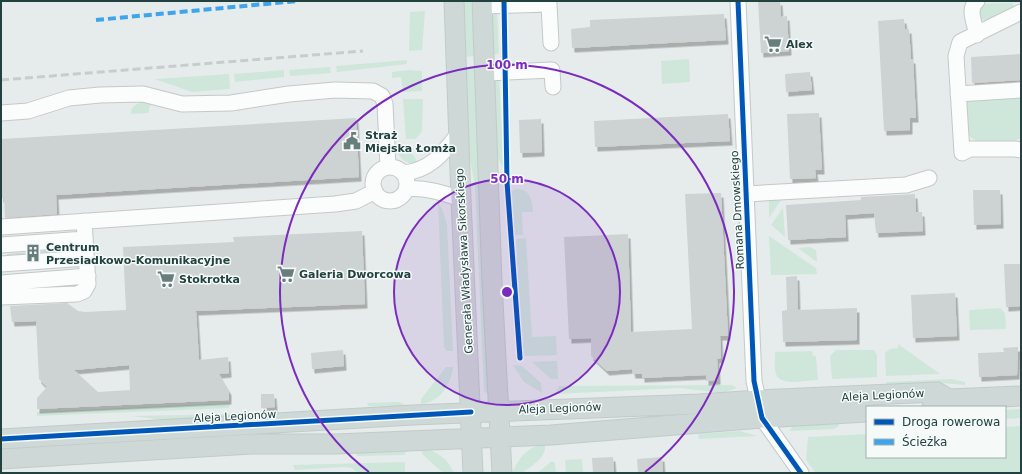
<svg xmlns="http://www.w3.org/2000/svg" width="1022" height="474" font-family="'DejaVu Sans',sans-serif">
<defs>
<filter id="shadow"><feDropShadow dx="2.5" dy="4.5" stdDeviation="0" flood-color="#0004"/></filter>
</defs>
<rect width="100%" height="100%" fill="#e6eceb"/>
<!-- green -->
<path fill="#cfe6db" d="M462 1H471L475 56 463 57Z
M1012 3 1014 6C1008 12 987 23 979 19L980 4Z
M497 10 499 53 494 55 491 11Z
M425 11 422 50 409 51 410 12Z
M689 59 690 82 662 84 661 61Z
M407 60V64L337 72 336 66Z
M330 67 331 73 290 76 289 70Z
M475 67 488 392 486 393 484 391 475 187 466 137 463 68Z
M284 70V77L235 82 234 74Z
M408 70 422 71V91L403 92 401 77 392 78V72Z
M229 74 230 89 192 92 155 79Z
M499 77 504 170 498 158 493 78Z
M1021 96V138L1011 142 979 143 968 135 965 105 968 100Z
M403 99H423L422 131 416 139H406Z
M147 101 151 103 148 113 131 114C130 106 140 102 147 101Z
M406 149 412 153 418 163C407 166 401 159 396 150Z
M516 189C530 189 532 199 533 212H522L523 235H515L512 233 510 192Z
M769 197H783L769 218Z
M438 202 442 209 447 225 453 351H447L444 347Z
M783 208 785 237 771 225Z
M769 236 816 268 817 274 771 275Z
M526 238 532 337 556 336 557 355 526 356 522 353 516 239Z
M810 247 816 250 817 262 798 248Z
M1000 308 1005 313 1006 329 970 330 969 310Z
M898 344 940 374 886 376 885 353 890 349 898 348Z
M836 350H874L877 355V377L832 379 830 356Z
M812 351 813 356H816L818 380C807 380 780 387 776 374 774 367 775 359 775 352Z
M557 361 558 379H551L532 362Z
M513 365 522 366 541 383 542 393 524 382Z
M446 367H453C451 385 440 402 421 404V399Z
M952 379 965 382V385L943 383 887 386 886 382Z
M732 385 737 388 722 393 680 388 555 394 559 386Z
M399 402 404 404 405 407 368 406 367 403Z
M230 403 229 408 37 416V412Z
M1021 409V418L1005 419V410Z
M231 414V417L170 421 132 416Z
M838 419 839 426 834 429 789 431 796 423Z
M1021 426V473H816L806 460 808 437 867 434V457H1005V427Z
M740 431 757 436 699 439 698 434Z
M543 443 545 446C546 458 531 466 522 473H512C521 455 524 451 543 443Z
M422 448C437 451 448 459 454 473H443L422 454Z
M407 450 404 455 357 456 356 452Z
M582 459 583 473H566L565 460Z
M552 461 555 463 556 473H537Z
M405 462V473H358L352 468 343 467 295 470 293 465Z"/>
<!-- building -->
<path fill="#cdd3d2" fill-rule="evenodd" filter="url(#shadow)" d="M758 1H780L781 17 787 16 789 51 761 53Z
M724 14 726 40 572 48 571 29 590 27V20Z
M904 19 905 29H909L911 59H913L916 118H910V130L884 131 878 21Z
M1021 54V80L972 83 971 57Z
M810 72 812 90 786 92 785 74Z
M819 113 822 170H815L816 178 790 179 787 114Z
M728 114 730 141 595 147 594 121Z
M356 118 359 177 56 195 57 214 5 218 4 198H1V139Z
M541 119 542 152 520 153 519 120Z
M973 190H1000L1001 224 974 225Z
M721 193 728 336H720L721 358 717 359 718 380 706 381V375L642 378V374H633L632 369 607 371 591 356V338L569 339 564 237 628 234 631 332 692 329 685 194Z
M915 194 916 212H922L923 231 876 233 874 213 845 215 846 237 788 240 786 205 861 200V197Z
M362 231 365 304 196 311 199 360 228 357 229 373 219 374 229 391V400L37 409V398L47 387 39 379 36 321 12 322 10 306 67 303 78 311 85 312 126 310 123 247 234 242 233 237ZM129 365 130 390 98 392 74 370Z
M59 250V251L7 255V254Z
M1004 264H1021V306L1006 307Z
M797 276 798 310 857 308V340L783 342 782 311 787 310 786 277Z
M955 293 957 336 913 338 911 295Z
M1018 347 1017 375 979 377 978 353 1004 352 1003 348Z
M343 350 344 366 312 369 311 353Z
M261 394H274L275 407 261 408Z
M613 457 614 473H593L592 458Z
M662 457 663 473H638L637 459Z"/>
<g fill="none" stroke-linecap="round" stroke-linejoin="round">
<!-- minor casing -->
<g stroke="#c3c9c8" stroke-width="17">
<path id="minor" d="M738 1 754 381 762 418 801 473
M977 1C967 9 975 24 977 35
M482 6 549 4 551 43
M1021 12 960 42 956 56 962 153 970 149H1015L1021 150
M485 73 552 70 553 87
M958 94 1021 90
M1 113 28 111 69 98 100 95 143 94 182 104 231 103 289 94 335 90 373 91 382 96 385 104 388 167
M373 184a17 17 0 1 1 34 0a17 17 0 1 1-34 0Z
M403 173C429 171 443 154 458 134
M406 189C425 187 443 193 461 199
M746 194 906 185 929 178
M1 227 335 204 356 201 375 191
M1 245 85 239
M1 264 86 258
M1 283 88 276
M1 297 77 294 84 291 88 284 84 221"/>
</g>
<!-- major casing -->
<g stroke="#c2cbca" stroke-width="21">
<path id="major" d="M454 1 461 199 473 473
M482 1 492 282 502 473
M932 407 949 399 1021 396
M1 439 413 415 699 404 759 400 937 392 949 399
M1 459 252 444H336L551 435 762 418 867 412"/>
</g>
<!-- minor -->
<use href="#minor" stroke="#fbfcfc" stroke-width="15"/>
<!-- major -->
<use href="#major" stroke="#ced8d7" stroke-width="19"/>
<!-- rail -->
<path stroke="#c7cdcc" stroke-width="3" stroke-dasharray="8 4" stroke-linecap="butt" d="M1 80 363 51"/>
<!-- quiet -->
<path stroke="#3ea4ec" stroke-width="4" stroke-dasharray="8 4" stroke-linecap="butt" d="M96 20 297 1"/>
<!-- cycleway casing -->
<g stroke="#f5faf9" stroke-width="8">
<path id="cycleway" d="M504 1 507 182 520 358
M738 1 754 381 762 418 801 473
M1 439 471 412"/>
</g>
<!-- cycleway -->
<use href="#cycleway" stroke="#0057b8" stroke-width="5"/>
</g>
<!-- distance rings -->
<circle cx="507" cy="292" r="113" fill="#7b2cbf" fill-opacity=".12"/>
<g fill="none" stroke="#7b2cbf" stroke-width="2">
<circle cx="507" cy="292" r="113"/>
<path d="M369 472A227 227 0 1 1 645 472"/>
</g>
<!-- icons -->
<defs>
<g id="supermarket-bare" transform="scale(1.38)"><path d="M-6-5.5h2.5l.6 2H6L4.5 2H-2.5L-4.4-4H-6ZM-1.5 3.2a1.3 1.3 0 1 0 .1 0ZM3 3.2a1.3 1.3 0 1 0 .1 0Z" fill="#677e7c" stroke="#f5faf9" stroke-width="2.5" paint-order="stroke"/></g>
<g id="civic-bare" transform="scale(1.38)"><path d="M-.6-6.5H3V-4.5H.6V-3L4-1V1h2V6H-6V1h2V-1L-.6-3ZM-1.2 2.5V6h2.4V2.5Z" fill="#677e7c" stroke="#f5faf9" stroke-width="2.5" paint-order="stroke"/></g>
<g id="building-bare" transform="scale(1.38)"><path d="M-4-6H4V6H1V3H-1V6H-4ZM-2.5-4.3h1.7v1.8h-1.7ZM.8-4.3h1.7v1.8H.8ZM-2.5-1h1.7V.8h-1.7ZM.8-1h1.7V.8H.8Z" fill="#677e7c" stroke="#f5faf9" stroke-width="2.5" paint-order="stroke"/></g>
</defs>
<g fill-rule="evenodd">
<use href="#supermarket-bare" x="773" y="44"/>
<use href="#civic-bare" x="352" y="141"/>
<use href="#building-bare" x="33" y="253"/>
<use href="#supermarket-bare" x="286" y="274"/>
<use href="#supermarket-bare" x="166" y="279"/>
</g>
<g text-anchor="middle" stroke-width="3" stroke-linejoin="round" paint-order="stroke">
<!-- poi labels -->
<g font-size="11" font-weight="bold" fill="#224240" stroke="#f5faf9" text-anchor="start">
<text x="786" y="48">Alex</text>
<text x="365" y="139">Straż<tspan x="365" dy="13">Miejska Łomża</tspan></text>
<text x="46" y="251">Centrum<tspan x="46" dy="13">Przesiadkowo-Komunikacyjne</tspan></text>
<text x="299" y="278">Galeria Dworcowa</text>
<text x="179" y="283">Stokrotka</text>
</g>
<!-- street labels -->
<g font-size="11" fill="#224240" stroke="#f5faf9">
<text transform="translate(737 210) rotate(-93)" y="4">Romana Dmowskiego</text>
<text transform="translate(464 261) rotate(-93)" y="4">Generała Władysława Sikorskiego</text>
<text transform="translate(883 395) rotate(-3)" y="4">Aleja Legionów</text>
<text transform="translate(560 408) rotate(-2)" y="4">Aleja Legionów</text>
<text transform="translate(235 416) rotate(-3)" y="4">Aleja Legionów</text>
</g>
</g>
<circle cx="507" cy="292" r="6" fill="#7b2cbf" stroke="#f5faf9" stroke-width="2"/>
<g font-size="12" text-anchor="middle" font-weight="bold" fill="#7b2cbf" stroke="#f5faf9" stroke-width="3" stroke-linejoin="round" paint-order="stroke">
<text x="507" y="69">100 m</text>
<text x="507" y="183">50 m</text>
</g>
<!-- border -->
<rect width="1022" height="474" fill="none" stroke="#224240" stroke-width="4"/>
<!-- legend -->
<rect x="866" y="406" width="140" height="52" fill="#f5faf9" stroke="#a1b0af"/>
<rect x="874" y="419" width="20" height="6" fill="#0057b8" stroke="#a1b0af"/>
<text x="902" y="426" font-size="12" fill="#224240">Droga rowerowa</text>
<rect x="874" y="439" width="20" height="6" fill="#3ea4ec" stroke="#a1b0af"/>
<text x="902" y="446" font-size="12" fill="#224240">Ścieżka</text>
</svg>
